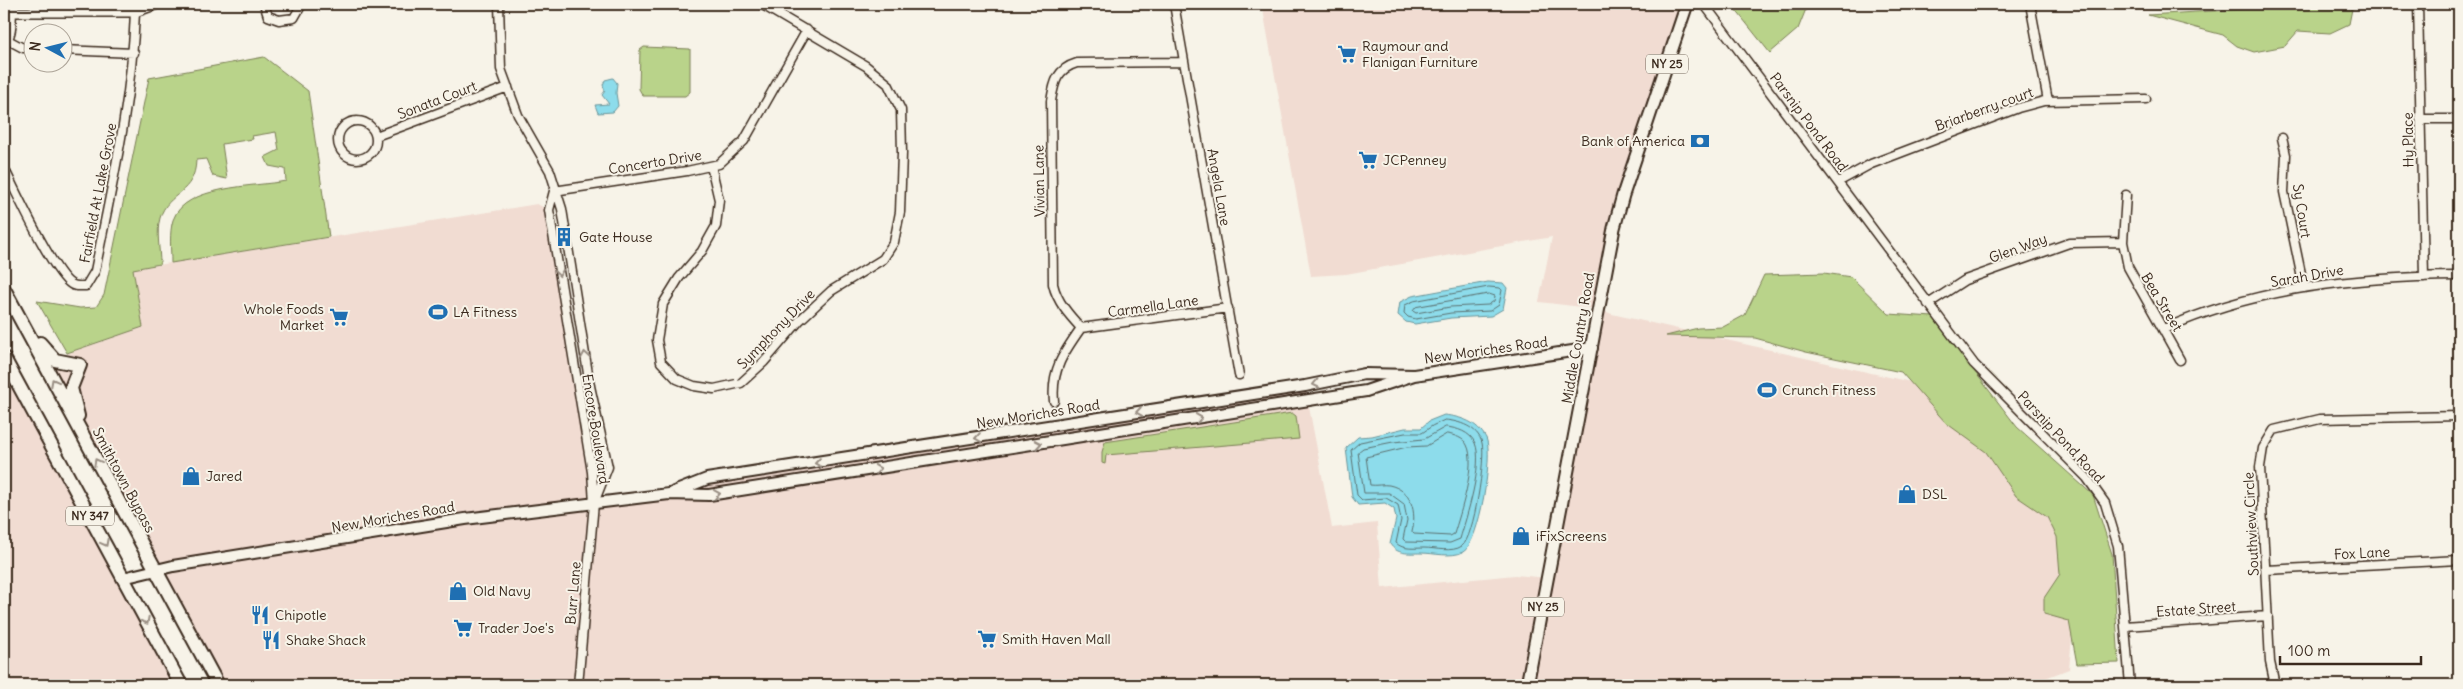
<svg xmlns="http://www.w3.org/2000/svg" width="2463" height="689" font-family="Delius,sans-serif">
<rect width="100%" height="100%" fill="#f7f3e8"/>
<filter id="ink" filterUnits="userSpaceOnUse"><feTurbulence type="fractalNoise" baseFrequency=".02" numOctaves="2"/><feDisplacementMap in="SourceGraphic" scale="10" xChannelSelector="R" yChannelSelector="G"/><feConvolveMatrix kernelMatrix="1 2 1 2 8 2 1 2 1" color-interpolation-filters="sRGB"/></filter>
<g filter="url(#ink)">
<!-- built -->
<path fill="#f1dcd2" d="M1262 4H1687L1623 195 1599 309 1612 314 1977 397 2071 520 2074 614 2069 669 2027 685H218L43 362 143 327 133 269 537 204 549 210 594 503 863 456 1305 386 1332 528 1377 523 1382 588 1515 575 1548 578 1599 309 1539 302 1552 237 1346 274 1311 276Z
M4 358 181 685H4Z"/>
<!-- green -->
<path fill="#b9d38a" stroke="#7a7e54" d="M1731 4H1808L1798 29 1770 53Z
M2324 4H2353L2349 24 2330 33 2298 31 2285 46 2254 52 2237 46 2223 35 2148 15Z
M644 47 690 49V92L685 96H643L639 89 640 50Z
M264 57 308 91 329 237 171 263C171 249 169 233 173 220 185 185 254 187 286 181L285 169 269 166 265 157 279 150 276 132 252 136 253 139 222 144 227 179 213 176 206 159 196 160C195 195 168 191 160 218 156 232 160 250 160 264L133 269 143 327 67 353 37 301 80 308 96 307 104 295 149 78Z
M1824 273 1851 277 1889 314 1933 317 2017 427 2093 495 2112 554 2119 663 2077 664 2069 621 2044 614V598L2060 574 2057 537 2047 517 2016 496 1986 452 1946 423 1901 372 1806 352 1755 338 1666 336 1698 328 1723 327 1745 315 1764 275Z
M1292 413 1296 416 1299 439 1106 455 1105 464 1102 463V452L1105 442Z"/>
<!-- water -->
<path fill="#8ddceb" stroke="#6c9599" d="M613 78 617 83 616 93 618 106 613 112 598 113 595 105 609 104 602 95 605 91 603 85 605 80Z
M1488 282 1503 283 1507 288 1503 309 1491 316 1451 318 1415 324 1406 322 1398 315 1400 302 1412 296Z
M1444 415C1462 417 1477 422 1486 438 1494 454 1479 544 1463 552 1451 558 1434 553 1421 553 1409 553 1397 555 1390 544L1396 519 1394 509 1385 503 1358 505 1352 497 1346 448 1358 437 1372 436 1405 428H1421L1429 421Z"/>
<g fill="none" stroke-linecap="round" stroke-linejoin="round">
<!-- shore -->
<path stroke="#5c7170" stroke-width="1" d="M1489 287 1500 288 1502 290 1499 305 1490 311 1451 313 1416 319 1408 317 1404 313 1405 305 1414 301Z
M1489 294 1495 296 1494 301 1488 305 1450 307 1416 313 1413 311 1416 307Z
M1445 420C1459 421 1478 427 1482 443 1486 457 1474 538 1462 546 1452 553 1435 548 1424 548 1415 548 1403 550 1396 543L1401 520 1398 505 1386 498 1362 500 1357 495 1351 450 1360 442 1405 433H1422L1432 426Z
M1446 427C1457 428 1470 432 1475 443 1484 464 1466 518 1460 539L1450 543 1406 542 1403 539 1407 520 1404 504 1389 493H1364L1358 452 1363 448 1393 442 1424 439Z
M1447 434C1454 435 1464 438 1467 445 1477 464 1460 514 1454 534L1450 536 1414 534 1412 532C1417 512 1412 490 1389 485 1383 484 1376 486 1370 485L1366 457 1407 447 1426 446Z"/>
<!-- minor casing -->
<g stroke="#3b2a1e" stroke-width="11">
<path id="minor" d="M264 4 268 16 279 20 294 18 302 4
M499 4 501 69 518 115 550 171 562 209 590 386 608 467 594 503
M1174 4 1239 375
M1704 4 1974 364 2087 478 2105 503 2118 546 2130 685
M2030 4 2048 101
M2418 4 2424 277
M86 12V4
M8 40 23 48H32
M4 43C13 36 11 23 12 12
M62 50 134 53
M2420 119H2459
M338 140a19 19 0 1 1 38 0a19 19 0 1 1-38 0Z
M376 136 508 87
M2282 138 2286 155 2284 192 2304 288
M711 166 719 200 716 226 702 251 679 278 663 304 657 340 661 362 677 379 694 386 714 389 741 383 764 362 800 320 831 291 883 259 894 242 900 212 902 153 901 110 888 84 866 66 761 4
M4 168C15 190 53 273 71 284 75 287 81 286 86 286L95 271C112 185 132 100 135 12
M1838 182 1871 164 2018 108 2044 101 2146 99
M554 191 549 210 592 472 594 503 578 685
M554 191 687 171 719 164 744 141 807 30
M2126 195 2123 242 2128 267 2180 360
M1928 304 1965 280 2069 243 2123 242
M1081 328 1228 308
M2164 329C2257 287 2359 277 2459 276
M1054 401C1051 370 1064 352 1081 328 1070 316 1057 302 1053 284L1051 101C1054 82 1057 69 1077 63L1184 62
M2267 570 2459 560
M2125 626 2268 616
M2275 685 2270 662 2260 467 2263 448 2274 430 2320 419 2459 416"/>
</g>
<!-- tertiary casing -->
<g stroke="#3b2a1e" stroke-width="12">
<path id="tertiary" d="M4 12H135L157 4"/>
</g>
<!-- secondary casing -->
<g stroke="#3b2a1e" stroke-width="14">
<path id="secondary" d="M674 492 707 479 1305 386 1364 374 1414 375 1592 348
M123 578 173 566 465 519 669 494 709 495 1366 391 1414 375"/>
</g>
<!-- primary casing -->
<g stroke="#3b2a1e" stroke-width="15">
<path id="primary" d="M1527 685 1614 228 1623 195 1687 4"/>
</g>
<!-- trunk casing -->
<g stroke="#3b2a1e" stroke-width="16">
<path id="trunk" d="M4 289 218 685
M40 343 55 360 80 365 71 388 78 416
M4 358 181 685"/>
</g>
<!-- minor -->
<use href="#minor" stroke="#f7f3e8" stroke-width="8"/>
<!-- tertiary -->
<use href="#tertiary" stroke="#f7f3e8" stroke-width="9"/>
<!-- secondary -->
<use href="#secondary" stroke="#f7f3e8" stroke-width="10"/>
<!-- primary -->
<use href="#primary" stroke="#f7f3e8" stroke-width="11"/>
<!-- trunk -->
<use href="#trunk" stroke="#f7f3e8" stroke-width="12"/>
</g>
<!-- one-way arrows -->
<defs><path id="oneway-chevron" d="M-2-3.5L2.5 0L-2 3.5" fill="none" stroke-width="1.6" stroke-linecap="round" stroke-linejoin="round" transform="scale(1.25)"/></defs>
<g stroke="#998e83">
<use href="#oneway-chevron" transform="translate(559 273) rotate(82)"/>
<use href="#oneway-chevron" transform="translate(585 355) rotate(-99)"/>
<use href="#oneway-chevron" transform="translate(54 382) rotate(-118)"/>
<use href="#oneway-chevron" transform="translate(1316 384) rotate(168)"/>
<use href="#oneway-chevron" transform="translate(1139 412) rotate(171)"/>
<use href="#oneway-chevron" transform="translate(1199 418) rotate(-9)"/>
<use href="#oneway-chevron" transform="translate(978 438) rotate(171)"/>
<use href="#oneway-chevron" transform="translate(1038 444) rotate(-10)"/>
<use href="#oneway-chevron" transform="translate(97 462) rotate(-119)"/>
<use href="#oneway-chevron" transform="translate(818 463) rotate(172)"/>
<use href="#oneway-chevron" transform="translate(878 469) rotate(-9)"/>
<use href="#oneway-chevron" transform="translate(717 494) rotate(-8)"/>
<use href="#oneway-chevron" transform="translate(105 543) rotate(62)"/>
<use href="#oneway-chevron" transform="translate(146 621) rotate(62)"/>
</g>
</g>
<!-- icons -->
<defs>
<g id="supermarket-bare" transform="scale(1.5)"><path d="M-6-5.5h2.5l.6 2H6L4.5 2H-2.5L-4.4-4H-6ZM-1.5 3.2a1.3 1.3 0 1 0 .1 0ZM3 3.2a1.3 1.3 0 1 0 .1 0Z" fill="#1f6fb2" stroke="#f7f3e8" stroke-width="2.5" paint-order="stroke"/></g>
<g id="bank-bare" transform="scale(1.5)"><path d="M-6-4H6V4H-6ZM0-2.3a2.3 2.3 0 1 0 0 4.6a2.3 2.3 0 1 0 0-4.6Z" fill="#1f6fb2" stroke="#f7f3e8" stroke-width="2.5" paint-order="stroke"/></g>
<g id="building-bare" transform="scale(1.5)"><path d="M-4-6H4V6H1V3H-1V6H-4ZM-2.5-4.3h1.7v1.8h-1.7ZM.8-4.3h1.7v1.8H.8ZM-2.5-1h1.7V.8h-1.7ZM.8-1h1.7V.8H.8Z" fill="#1f6fb2" stroke="#f7f3e8" stroke-width="2.5" paint-order="stroke"/></g>
<g id="stadium-bare" transform="scale(1.5)"><path d="M0-5a6.5 5 0 1 0 0 10a6.5 5 0 1 0 0-10ZM-3.5-1.8h7v3.6h-7Z" fill="#1f6fb2" stroke="#f7f3e8" stroke-width="2.5" paint-order="stroke"/></g>
<g id="shop-bare" transform="scale(1.5)"><path d="M-5-2.5h2.3a2.7 3.5 0 0 1 5.4 0H5L5.5 6h-11ZM-1.5-2.5h3a1.5 2.3 0 0 0-3 0Z" fill="#1f6fb2" stroke="#f7f3e8" stroke-width="2.5" paint-order="stroke"/></g>
<g id="restaurant-bare" transform="scale(1.5)"><path d="M-5-6h1v4h1v-4h1v4h1v-4h1v5L-1.5 .5V6h-2V.5L-5-1ZM5-6V6H3V1.5H1.5Q1.5-4 5-6Z" fill="#1f6fb2" stroke="#f7f3e8" stroke-width="2.5" paint-order="stroke"/></g>
</defs>
<g fill-rule="evenodd">
<use href="#supermarket-bare" x="1347" y="54"/>
<use href="#bank-bare" x="1700" y="141"/>
<use href="#supermarket-bare" x="1368" y="160"/>
<use href="#building-bare" x="564" y="237"/>
<use href="#stadium-bare" x="438" y="312"/>
<use href="#supermarket-bare" x="339" y="317"/>
<use href="#stadium-bare" x="1767" y="390"/>
<use href="#shop-bare" x="191" y="476"/>
<use href="#shop-bare" x="1907" y="494"/>
<use href="#shop-bare" x="1521" y="536"/>
<use href="#shop-bare" x="458" y="591"/>
<use href="#restaurant-bare" x="260" y="615"/>
<use href="#supermarket-bare" x="463" y="628"/>
<use href="#supermarket-bare" x="987" y="639"/>
<use href="#restaurant-bare" x="271" y="640"/>
</g>
<g text-anchor="middle" stroke-width="4" stroke-linejoin="round" paint-order="stroke">
<!-- shield labels -->
<g fill="#f7f3e8" stroke="#73665b" stroke-width="1">
<rect x="1646" y="54.5" width="42" height="19" rx="4"/>
<rect x="66" y="506.5" width="48" height="19" rx="4"/>
<rect x="1522" y="597.5" width="42" height="19" rx="4"/>
</g>
<g font-size="12" font-weight="bold" fill="#3b2a1e">
<text x="1667" y="68">NY 25</text>
<text x="90" y="520">NY 347</text>
<text x="1543" y="611">NY 25</text>
</g>
<!-- poi labels -->
<g font-size="14" fill="#3b2a1e" stroke="#f7f3e8" text-anchor="start">
<text x="1362" y="51">Raymour and<tspan x="1362" dy="16">Flanigan Furniture</tspan></text>
<text x="1685" y="146" text-anchor="end">Bank of America</text>
<text x="1383" y="165">JCPenney</text>
<text x="579" y="242">Gate House</text>
<text x="324" y="314" text-anchor="end">Whole Foods<tspan x="324" dy="16">Market</tspan></text>
<text x="453" y="317">LA Fitness</text>
<text x="1782" y="395">Crunch Fitness</text>
<text x="206" y="481">Jared</text>
<text x="1922" y="499">DSL</text>
<text x="1536" y="541">iFixScreens</text>
<text x="473" y="596">Old Navy</text>
<text x="275" y="620">Chipotle</text>
<text x="478" y="633">Trader Joe's</text>
<text x="1002" y="644">Smith Haven Mall</text>
<text x="286" y="645">Shake Shack</text>
</g>
<!-- street labels -->
<g font-size="14" fill="#3b2a1e" stroke="#f7f3e8">
<text transform="translate(437 100) rotate(-21)" y="5">Sonata Court</text>
<text transform="translate(1984 109) rotate(-20)" y="5">Briarberry court</text>
<text transform="translate(1809 122) rotate(53)" y="5">Parsnip Pond Road</text>
<text transform="translate(2408 140) rotate(-91)" y="5">Hy Place</text>
<text transform="translate(655 162) rotate(-9)" y="5">Concerto Drive</text>
<text transform="translate(1039 181) rotate(-91)" y="5">Vivian Lane</text>
<text transform="translate(1219 187) rotate(80)" y="5">Angela Lane</text>
<text transform="translate(98 193) rotate(-79)" y="5">Fairfield At Lake Grove</text>
<text transform="translate(2302 211) rotate(81)" y="5">Sy Court</text>
<text transform="translate(2018 248) rotate(-20)" y="5">Glen Way</text>
<text transform="translate(2307 276) rotate(-10)" y="5">Sarah Drive</text>
<text transform="translate(2162 302) rotate(59)" y="5">Bea Street</text>
<text transform="translate(1153 306) rotate(-8)" y="5">Carmella Lane</text>
<text transform="translate(776 329) rotate(-46)" y="5">Symphony Drive</text>
<text transform="translate(1578 338) rotate(-80)" y="5">Middle Country Road</text>
<text transform="translate(1486 350) rotate(-8)" y="5">New Moriches Road</text>
<text transform="translate(1038 414) rotate(-9)" y="5">New Moriches Road</text>
<text transform="translate(596 429) rotate(81)" y="5">Encore Boulevard</text>
<text transform="translate(2061 437) rotate(47)" y="5">Parsnip Pond Road</text>
<text transform="translate(124 480) rotate(62)" y="5">Smithtown Bypass</text>
<text transform="translate(393 517) rotate(-10)" y="5">New Moriches Road</text>
<text transform="translate(2251 524) rotate(-93)" y="5">Southview Circle</text>
<text transform="translate(2362 553) rotate(-3)" y="5">Fox Lane</text>
<text transform="translate(573 593) rotate(-85)" y="5">Burr Lane</text>
<text transform="translate(2196 609) rotate(-4)" y="5">Estate Street</text>
</g>
</g>
<!-- margin -->
<rect width="2463" height="689" fill="none" stroke="#f7f3e8" stroke-width="20"/>
<rect x="10" y="10" width="2443" height="669" fill="none" stroke="#3b2a1e" stroke-width="2" filter="url(#ink)"/>
<!-- north arrow -->
<g transform="translate(48 48) rotate(277)"><circle r="24" fill="#f7f3e8" stroke="#aca397"/>
<path d="M0-4L9 19L0 12L-9 19Z" fill="#1f6fb2"/>
<text y="-8" font-size="14" font-weight="bold" text-anchor="middle" fill="#3b2a1e">N</text>
</g>
<!-- scale -->
<path d="M2280 656v8h141v-8" fill="none" stroke="#3b2a1e" stroke-width="2.5"/>
<text x="2288" y="656" font-size="15" fill="#3b2a1e" stroke="#f7f3e8" stroke-width="4" paint-order="stroke">100 m</text>
</svg>
